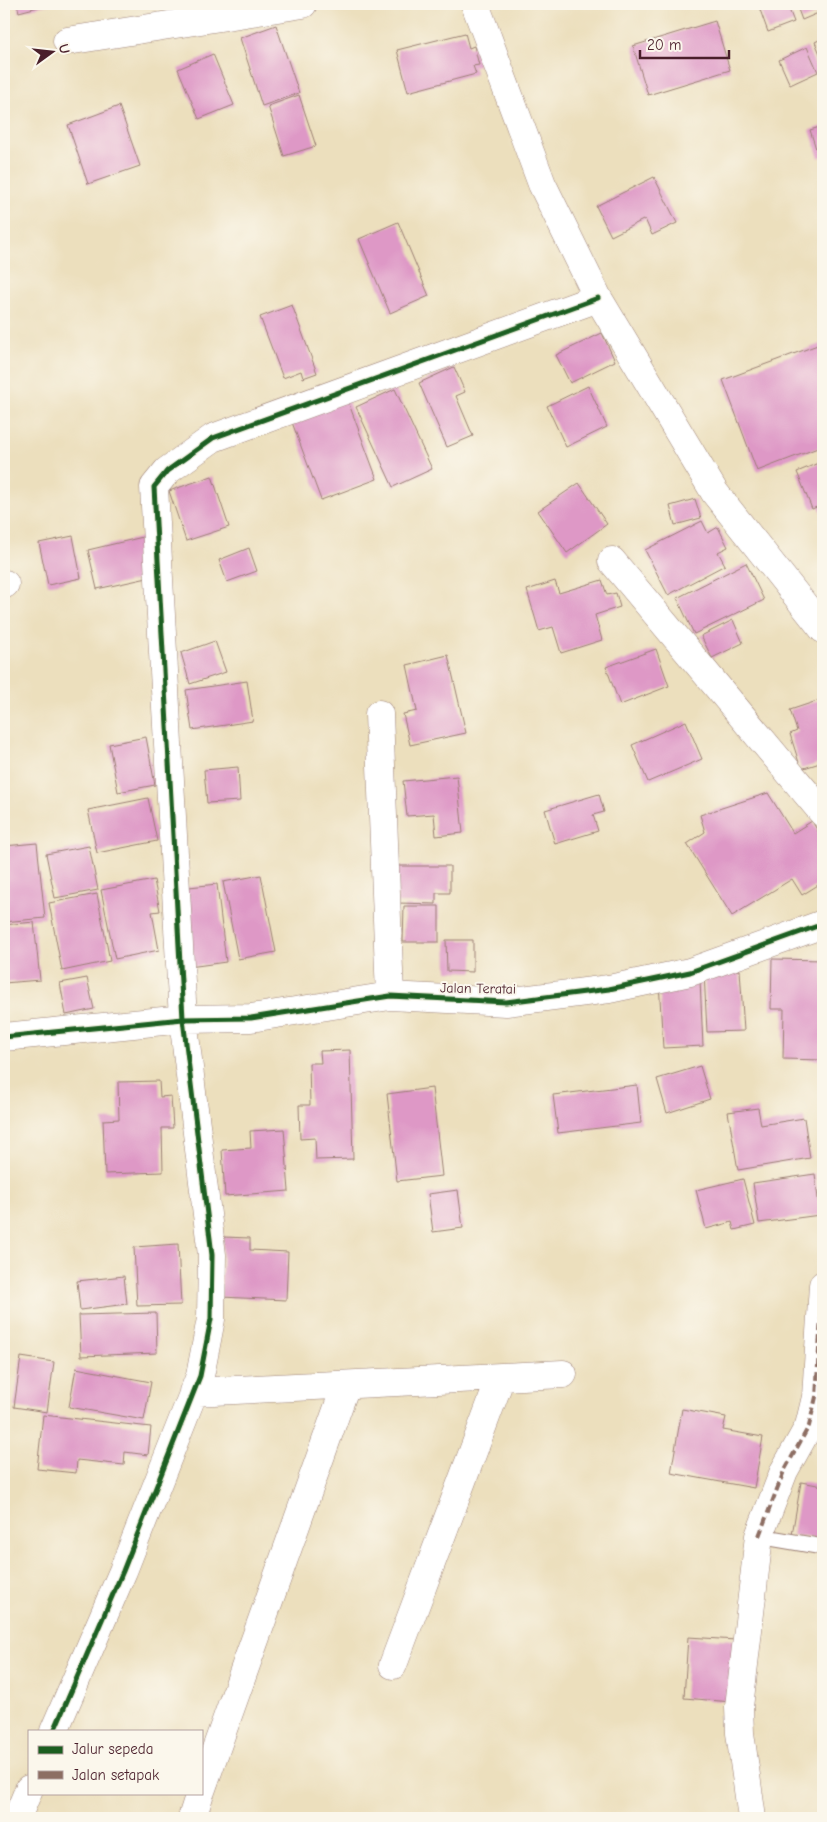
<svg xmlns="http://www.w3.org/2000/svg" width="827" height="1822" font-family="'Comic Neue',sans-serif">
<rect width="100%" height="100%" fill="#fbf7ec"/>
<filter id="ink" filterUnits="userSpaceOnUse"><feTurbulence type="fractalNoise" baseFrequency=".02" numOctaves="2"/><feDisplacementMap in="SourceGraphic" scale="10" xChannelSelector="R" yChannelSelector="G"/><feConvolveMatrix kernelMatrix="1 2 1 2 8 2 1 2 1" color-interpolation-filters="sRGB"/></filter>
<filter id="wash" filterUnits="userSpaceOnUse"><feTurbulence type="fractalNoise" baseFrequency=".0096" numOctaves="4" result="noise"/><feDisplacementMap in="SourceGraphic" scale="20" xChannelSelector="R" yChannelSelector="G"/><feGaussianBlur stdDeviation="1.12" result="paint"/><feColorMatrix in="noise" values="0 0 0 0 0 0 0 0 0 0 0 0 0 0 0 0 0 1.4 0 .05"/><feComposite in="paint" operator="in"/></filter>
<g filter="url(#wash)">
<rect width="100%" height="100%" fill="#ecdfbd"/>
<g id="blocks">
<!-- building -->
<path fill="#de98c6" d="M17 4H49L19 12Z
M768 4H787L794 22 768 32 759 7Z
M796 4H823V11L802 20Z
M715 21 730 70 648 95 633 46Z
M276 25 299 93 262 106 240 38Z
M465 33 469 48 474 46 479 65 473 66 476 74 408 92 397 50Z
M823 38V61L815 42Z
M807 47 818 72 790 85 779 60Z
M213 54 234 105 199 119 178 69Z
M299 95 316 146 284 156 268 106Z
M119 106 140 166 88 184 68 125Z
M823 126V156L819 158 810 130Z
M654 177 677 223 652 235 645 219 611 236 596 206Z
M398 222 429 296 390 313 359 239Z
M292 305 317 373 303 378 301 371 283 378 260 317Z
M602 333 615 361 570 383 556 355Z
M823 343V446L757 471 723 380Z
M454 367 465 392 456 396 473 436 447 447 419 383Z
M588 386 607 427 566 447 547 406Z
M395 389 432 469 393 487 356 407Z
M346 396 377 479 321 500 290 417Z
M823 461V516L819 506 812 509 797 472Z
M212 476 229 527 186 541 169 491Z
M579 483 607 524 567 553 538 511Z
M695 499 701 518 675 525 670 506Z
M702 521 708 533 718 527 728 547 718 552 725 565 668 595 645 550Z
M73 536 81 578 48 585 39 543Z
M143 537 152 577 97 589 88 550Z
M249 548 257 571 227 582 219 560Z
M746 563 764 600 694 634 677 598Z
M602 580 607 595 616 593 620 607 595 615 602 640 561 653 553 627 539 631 527 590 555 581 559 593Z
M733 620 743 643 712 658 701 636Z
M215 641 226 672 190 684 181 653Z
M656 649 669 686 620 705 606 667Z
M448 655 466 733 410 745 403 714 417 711 407 665Z
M247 681 253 721 192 730 186 690Z
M823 699V762L801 769 790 734 797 731 790 710Z
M686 721 702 759 648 782 632 745Z
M146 737 155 785 118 792 109 744Z
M238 767 240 801 207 803 204 770Z
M457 776 463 833 436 836 434 814 407 816 403 781Z
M768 793 793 833 812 821 823 840V882L802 895 792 879 732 916 687 844 705 832 700 815Z
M599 794 604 812 593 815 598 831 555 844 545 810Z
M148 798 157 841 97 853 88 810Z
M37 843 45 918 4 922V846Z
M89 846 98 890 55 898 46 854Z
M397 866H450V893H436V904L397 903Z
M261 875 276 952 238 959 223 882Z
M154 880 160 911 152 912 159 950 115 959 101 890Z
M217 884 226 962 189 967 180 888Z
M97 894 110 961 62 971 49 903Z
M404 906H439V942H403Z
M34 922 40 980 4 983V925Z
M446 940H473V972L447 971Z
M772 959 823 960V1060L783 1059 784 1009H771Z
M740 970 744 1031 707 1032 704 972Z
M87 978 94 1009 66 1015 60 983Z
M700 980 703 1046 663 1048 659 982Z
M350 1050 353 1159 316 1160 315 1138 300 1139 299 1105H310L309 1063H321L320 1051Z
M700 1066 710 1099 667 1113 657 1079Z
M159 1081 160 1097 171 1096 173 1128H162L163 1172 105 1174 103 1120 119 1119 118 1082Z
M637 1085 641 1123 558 1133 553 1095Z
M432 1088 442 1176 397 1181 387 1094Z
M758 1108 761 1125 804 1118 810 1158 738 1170 728 1112Z
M284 1129 289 1191 225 1196 222 1150 251 1148 250 1131Z
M815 1174 820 1215 759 1223 753 1183Z
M743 1179 755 1225 734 1230 732 1222 706 1229 696 1190Z
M458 1190 463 1228 433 1232 428 1194Z
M223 1237 250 1238V1250L288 1252 286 1300 221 1297Z
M178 1244 181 1305 137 1306 134 1247Z
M124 1276 127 1304 80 1310 77 1281Z
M156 1313 157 1353 81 1356 79 1315Z
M21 1357 54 1362 47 1412 14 1407Z
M76 1368 151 1382 144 1420 69 1407Z
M682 1409 726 1417 723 1430 763 1437 754 1488 671 1473Z
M43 1415 151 1427 148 1455 125 1452 124 1465 77 1460 76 1473 37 1469Z
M801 1482 823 1486V1540L792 1535Z
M688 1637 736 1640 732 1702 684 1698Z"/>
</g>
</g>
<g filter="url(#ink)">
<use href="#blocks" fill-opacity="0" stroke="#9b7f74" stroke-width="1"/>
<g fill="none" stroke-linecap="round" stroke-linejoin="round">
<!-- lane casing -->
<g stroke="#9b7f74" stroke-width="17">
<path id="lane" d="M759 1536 823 1547"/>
</g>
<!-- street casing -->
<g stroke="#9b7f74" stroke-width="29">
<path id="street" d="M475 4 542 184 598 298 715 493 823 629
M67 41 303 4
M612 561 823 813
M4 584H5
M379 714 390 996
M4 1037 183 1019 251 1018 390 996 506 1002 609 989 690 972 823 924
M193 1392 563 1374
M393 1665 501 1377
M54 1731 123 1571 200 1376 211 1319 212 1255 183 1019 154 487 167 471 213 438 598 298
M201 1791 346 1385
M17 1818 29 1789
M192 1818 200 1793
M752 1818 740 1733 739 1707 759 1536 784 1471 809 1426 816 1397 823 1285"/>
</g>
<!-- lane -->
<use href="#lane" stroke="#fff" stroke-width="15"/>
<!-- street -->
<use href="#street" stroke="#fff" stroke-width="28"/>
<!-- quiet -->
<path stroke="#8d6e63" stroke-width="4" stroke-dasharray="8 4" stroke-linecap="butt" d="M4 584H5
M759 1536 784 1471 809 1426 816 1397 823 1285"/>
<!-- cycleway casing -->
<g stroke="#fbf7ec" stroke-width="8">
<path id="cycleway" d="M4 1037 183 1019 251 1018 390 996 506 1002 609 989 690 972 823 924
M54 1731 123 1571 200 1376 211 1319 212 1255 183 1019 154 487 167 471 213 438 598 298"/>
</g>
<!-- cycleway -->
<use href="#cycleway" stroke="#1b5e20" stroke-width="5"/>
</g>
</g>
<g text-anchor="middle" stroke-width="4" stroke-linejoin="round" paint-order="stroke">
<!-- street labels -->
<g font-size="14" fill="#4a1f2b" stroke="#fbf7ec">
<text transform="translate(478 988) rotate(1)" y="5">Jalan Teratai</text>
</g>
</g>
<!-- margin -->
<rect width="827" height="1822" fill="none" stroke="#fbf7ec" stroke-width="20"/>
<!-- legend -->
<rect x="28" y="1730" width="175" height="65" fill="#fbf7ec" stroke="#b4a19f"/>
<rect x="38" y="1746" width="25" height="8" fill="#1b5e20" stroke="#b4a19f"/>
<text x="72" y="1754" font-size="15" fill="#4a1f2b">Jalur sepeda</text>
<rect x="38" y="1771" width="25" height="8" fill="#8d6e63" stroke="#b4a19f"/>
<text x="72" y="1780" font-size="15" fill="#4a1f2b">Jalan setapak</text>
<!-- north arrow -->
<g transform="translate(52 52) rotate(75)" stroke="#fbf7ec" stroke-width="4" paint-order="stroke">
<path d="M0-4L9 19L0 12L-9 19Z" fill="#4a1f2b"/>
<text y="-8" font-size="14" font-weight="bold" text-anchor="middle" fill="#4a1f2b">U</text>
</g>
<!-- scale -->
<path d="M640 50v8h89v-8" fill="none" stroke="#4a1f2b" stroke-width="2.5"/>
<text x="647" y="50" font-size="15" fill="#4a1f2b" stroke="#fbf7ec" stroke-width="4" paint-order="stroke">20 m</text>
</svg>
